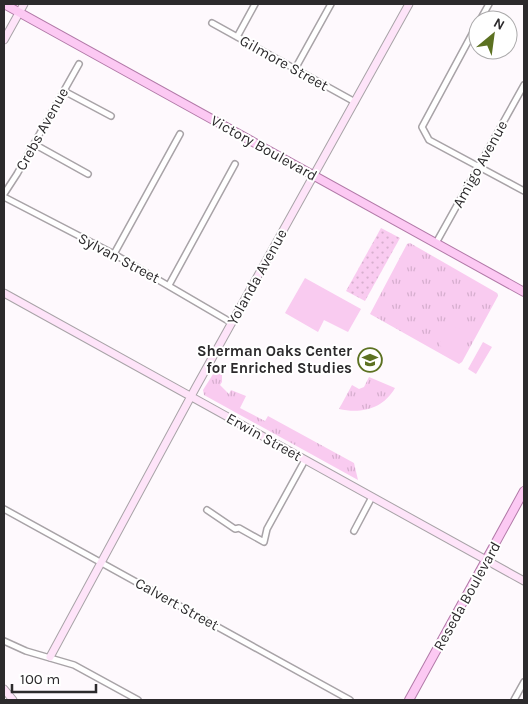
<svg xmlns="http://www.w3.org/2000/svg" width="528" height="704" font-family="Karla,sans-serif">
<defs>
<pattern id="grass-tufts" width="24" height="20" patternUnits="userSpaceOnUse" patternTransform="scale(1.25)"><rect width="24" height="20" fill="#f9cbf0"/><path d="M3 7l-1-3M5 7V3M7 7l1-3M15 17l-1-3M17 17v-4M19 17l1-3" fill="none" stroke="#d6aece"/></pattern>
<pattern id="park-dots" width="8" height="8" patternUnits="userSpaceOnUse" patternTransform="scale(1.25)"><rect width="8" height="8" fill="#f9cbf0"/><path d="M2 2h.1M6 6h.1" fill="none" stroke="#d6aece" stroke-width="1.8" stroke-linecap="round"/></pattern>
</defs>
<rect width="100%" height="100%" fill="#fef9fd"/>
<!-- grass -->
<path fill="url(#grass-tufts)" d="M410 243 497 293 498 296 462 362 459 364 370 314 407 244Z
M217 368 222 375V382L220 385 229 394 231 390 246 396 240 408 265 421 268 416 354 463 358 480 204 395 203 390Z
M369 377 395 388C383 409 361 414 339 409L352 385 359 389 364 387Z"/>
<!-- park -->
<path fill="url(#park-dots)" d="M381 228 400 238 365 301 346 291Z"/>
<!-- garden -->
<path fill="#f9cbf0" d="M305 278 361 309 348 332 324 320 318 332 285 313Z
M454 327 462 329 469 338 460 362 449 358 439 344 444 333Z
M483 342 492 347 476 374 468 369Z"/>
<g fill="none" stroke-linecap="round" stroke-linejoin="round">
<!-- street casing -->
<g stroke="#a8a3a7" stroke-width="8">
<path id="street" d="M480 20 489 4
M212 23 355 102
M478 23 422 127 429 140 524 191
M237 37 255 4
M295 69 331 4
M64 91 111 116
M34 144 88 174
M4 194 17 174 79 64
M4 197 114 254 232 323
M436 243 524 85
M114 254 180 134
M169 285 235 164
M4 509 350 700
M207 510 235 529 239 528 264 542 267 529 305 460
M354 531 372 497
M4 641 26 651 74 665 138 700
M514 700 524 682"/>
</g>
<!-- secondary casing -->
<g stroke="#a8a3a7" stroke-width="9">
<path id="secondary" d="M4 40 24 4
M4 293 524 581
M50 657 196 387 409 4
M4 689 13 700"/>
</g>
<!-- primary casing -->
<g stroke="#b27aa8" stroke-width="10">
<path id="primary" d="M4 4 524 292
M409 700 524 491"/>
</g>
<!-- street -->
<use href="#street" stroke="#fff" stroke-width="5"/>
<!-- secondary -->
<use href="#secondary" stroke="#fee4f9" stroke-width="7"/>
<!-- primary -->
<use href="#primary" stroke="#fcc9f3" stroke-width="8"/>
</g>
<!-- icons -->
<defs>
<g id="school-ring" transform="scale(1.25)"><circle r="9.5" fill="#fff" stroke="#5c7121" stroke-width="1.5"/><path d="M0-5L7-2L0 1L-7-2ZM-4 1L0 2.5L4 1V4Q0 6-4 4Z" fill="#5c7121"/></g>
</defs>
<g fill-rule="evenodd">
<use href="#school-ring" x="370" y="360"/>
</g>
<g text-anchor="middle" stroke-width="4" stroke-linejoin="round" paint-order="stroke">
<!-- street labels -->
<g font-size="15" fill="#2c2a2c" stroke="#fff">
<text transform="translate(284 63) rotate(29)" y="5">Gilmore Street</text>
<text transform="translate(42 129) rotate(-61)" y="5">Crebs Avenue</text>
<text transform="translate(264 148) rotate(29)" y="5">Victory Boulevard</text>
<text transform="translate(480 164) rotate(-61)" y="5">Amigo Avenue</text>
<text transform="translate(119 258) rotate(28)" y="5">Sylvan Street</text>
<text transform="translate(257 277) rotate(-61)" y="5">Yolanda Avenue</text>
<text transform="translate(264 437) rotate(29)" y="5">Erwin Street</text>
<text transform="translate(467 596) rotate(-61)" y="5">Reseda Boulevard</text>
<text transform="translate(177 604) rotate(29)" y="5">Calvert Street</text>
</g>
<!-- poi labels -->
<g font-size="15" font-weight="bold" fill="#2c2a2c" stroke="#fff" text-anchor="end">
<text x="352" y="356">Sherman Oaks Center<tspan x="352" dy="17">for Enriched Studies</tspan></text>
</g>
</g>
<!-- border -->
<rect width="528" height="704" fill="none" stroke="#2c2a2c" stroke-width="10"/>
<!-- north arrow -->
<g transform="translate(493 35) rotate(29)"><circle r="24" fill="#ffffff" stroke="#abaaab"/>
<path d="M0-4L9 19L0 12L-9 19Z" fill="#5c7121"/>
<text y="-8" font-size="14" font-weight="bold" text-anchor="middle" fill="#2c2a2c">N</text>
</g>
<!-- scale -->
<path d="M12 684v8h84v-8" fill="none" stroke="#2c2a2c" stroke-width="2.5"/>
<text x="20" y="684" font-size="15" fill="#2c2a2c" stroke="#ffffff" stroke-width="4" paint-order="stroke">100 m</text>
</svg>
